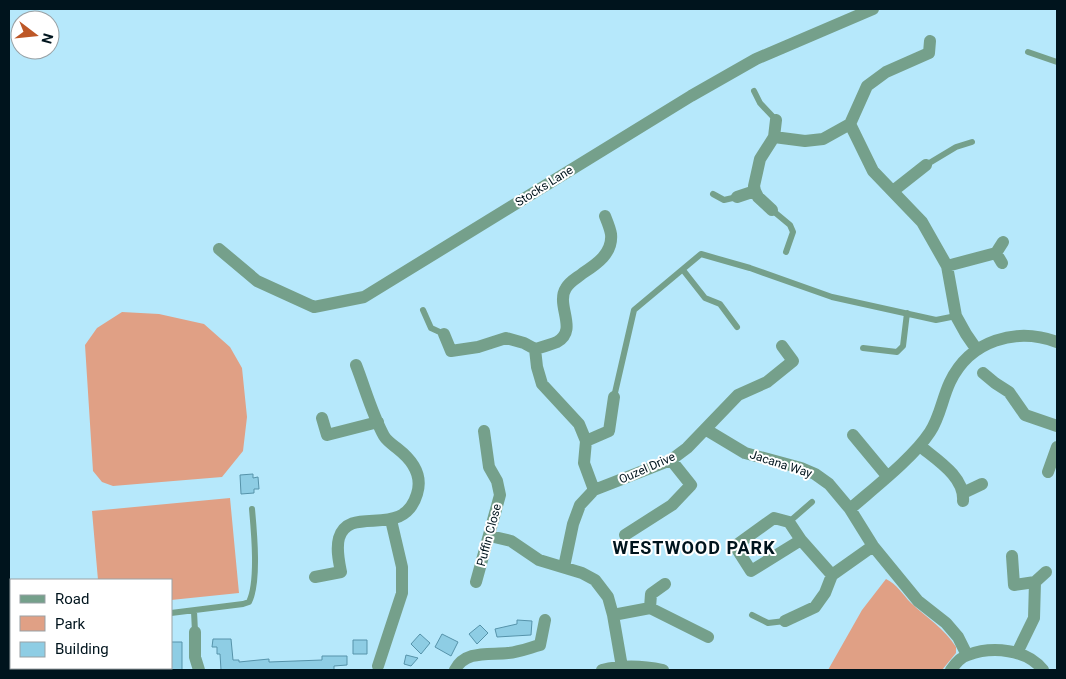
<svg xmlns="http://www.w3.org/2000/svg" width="1066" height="679" font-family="Roboto,sans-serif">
<rect width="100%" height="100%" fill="#b6e8fb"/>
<!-- green -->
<path fill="#e0a085" d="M122 312 159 314 204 324 230 347 242 368 247 417 243 451 222 477 113 486 102 482 93 471 85 345 97 328Z
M230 498 239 593 171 600V580H98L92 511Z
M886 579C897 584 903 595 911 603 927 618 944 628 956 647V653L942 670H828L862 610Z"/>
<!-- building -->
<path fill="#8ecde4" stroke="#5693aa" d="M253 474V478L258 477 259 489H254V493L241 494 240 475Z
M517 620 532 621 531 635 497 637 495 629 517 624Z
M480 625 488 633 477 644 469 634Z
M420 634 430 643 421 654 411 644Z
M442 634 458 642 451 656 435 647Z
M213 639H231L233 660H239V662L269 659V662L322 660V656H347V665L334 666V670H221L220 654H217V647H212Z
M353 640H367V654H353Z
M171 642H182V670H171Z
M406 655 418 658 411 666 404 664Z"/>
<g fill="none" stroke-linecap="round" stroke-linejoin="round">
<!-- service -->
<path stroke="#75a08b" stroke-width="6" d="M1028 52 1057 62
M754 91 760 103 776 120
M926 165 956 147 972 142
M713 194 724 200 737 197
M772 210 790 225 793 232 786 252
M683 270 705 298 720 304 737 327
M423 310 431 328 444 334
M863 348 897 352 903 346 907 313
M614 397 634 310 701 254 750 268 832 297 936 320 956 316
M789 522 812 502
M194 611 195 632
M171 613 243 604 249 602C259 582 254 531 252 509
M752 615 768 623 785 621"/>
<!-- minor -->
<path stroke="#75a08b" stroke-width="12" d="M930 41 929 53 886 72 867 86 850 124 873 171 922 222 947 266 956 316 966 334 977 350
M774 137 805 141 823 139 850 124
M893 191 926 165
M737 197 755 191
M772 210 758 197 755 191 754 186 760 159 774 137 776 120
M219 249 257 281 314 307 364 297 691 96 756 59 873 9
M1002 263 996 253 1003 242
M947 266 996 253
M444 334 451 351 478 347 506 338 524 343 535 349 537 367 542 384 579 424 586 441 584 463 594 490
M535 349C542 347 550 345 557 342 579 330 555 305 566 288 570 281 577 278 583 273 597 264 613 253 611 234 610 228 607 221 605 216
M983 373 995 383 1009 392 1025 415 1057 426
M322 418 327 435 378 422
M705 429 745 453 801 468 815 474 829 484 850 509 873 546 918 601 946 623 958 637 967 655
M853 435 887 476
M586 441 609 431 614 397
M920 446C937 460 965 477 963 501
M1048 472 1057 447
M963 493 982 484
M850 509C874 488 913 458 930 432 940 417 942 399 950 382 970 340 1016 327 1057 342
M625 535 672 505 691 485 671 460
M490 536 511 541 539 560 582 573 595 580 608 597 613 615 622 667
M801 540 751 571 735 546 774 518 789 522 801 540 832 575
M1012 556 1014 585 1035 582 1034 618 1017 653
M564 567 573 524 580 505 594 490 671 460 687 448 738 395 767 382 793 361 782 346
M315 577 341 572C339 562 336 549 339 538 350 503 403 541 417 494 423 475 412 460 398 449 393 445 387 441 384 436 372 414 365 388 356 365
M476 582 500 495 497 481 489 467 484 431
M1035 582 1046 572
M650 608 651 594 665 584
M613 615 650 608 708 637
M785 621 815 607 825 593 832 575 873 546
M195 632V657L199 670
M378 666 402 593V567L391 520
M455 670C465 650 489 655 508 653 519 652 529 648 540 645L545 620
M602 670C622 665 644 666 663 670
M951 670C955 664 960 657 968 655 992 646 1027 649 1043 670"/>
</g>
<g text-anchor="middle" stroke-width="4" stroke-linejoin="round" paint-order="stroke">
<!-- street labels -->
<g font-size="12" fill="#00141d" stroke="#fff">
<text transform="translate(544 186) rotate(-32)" y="4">Stocks Lane</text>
<text transform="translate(781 464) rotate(18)" y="4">Jacana Way</text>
<text transform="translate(647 468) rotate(-24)" y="4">Ouzel Drive</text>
<text transform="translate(489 535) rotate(-75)" y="4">Puffin Close</text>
</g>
<!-- district labels -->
<g font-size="18" font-weight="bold" letter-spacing="1" fill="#00141d" stroke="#fff">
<text x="694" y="554">WESTWOOD PARK</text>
</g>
</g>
<!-- border -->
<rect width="1066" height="679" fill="none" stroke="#00141d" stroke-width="20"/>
<!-- legend -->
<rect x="10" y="579" width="162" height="90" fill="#ffffff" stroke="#99a1a5"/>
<rect x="20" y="595" width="25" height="8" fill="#75a08b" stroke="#99a1a5"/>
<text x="55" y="604" font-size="15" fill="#00141d">Road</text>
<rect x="20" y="616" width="25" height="15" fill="#e0a085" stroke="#99a1a5"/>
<text x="55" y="629" font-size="15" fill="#00141d">Park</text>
<rect x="20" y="642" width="25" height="15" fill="#8ecde4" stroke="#99a1a5"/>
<text x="55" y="654" font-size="15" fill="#00141d">Building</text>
<!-- north arrow -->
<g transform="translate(35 35) rotate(106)"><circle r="24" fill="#ffffff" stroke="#99a1a5"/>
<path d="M0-4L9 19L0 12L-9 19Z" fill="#bd5727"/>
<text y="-8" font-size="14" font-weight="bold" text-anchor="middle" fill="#00141d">N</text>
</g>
</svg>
